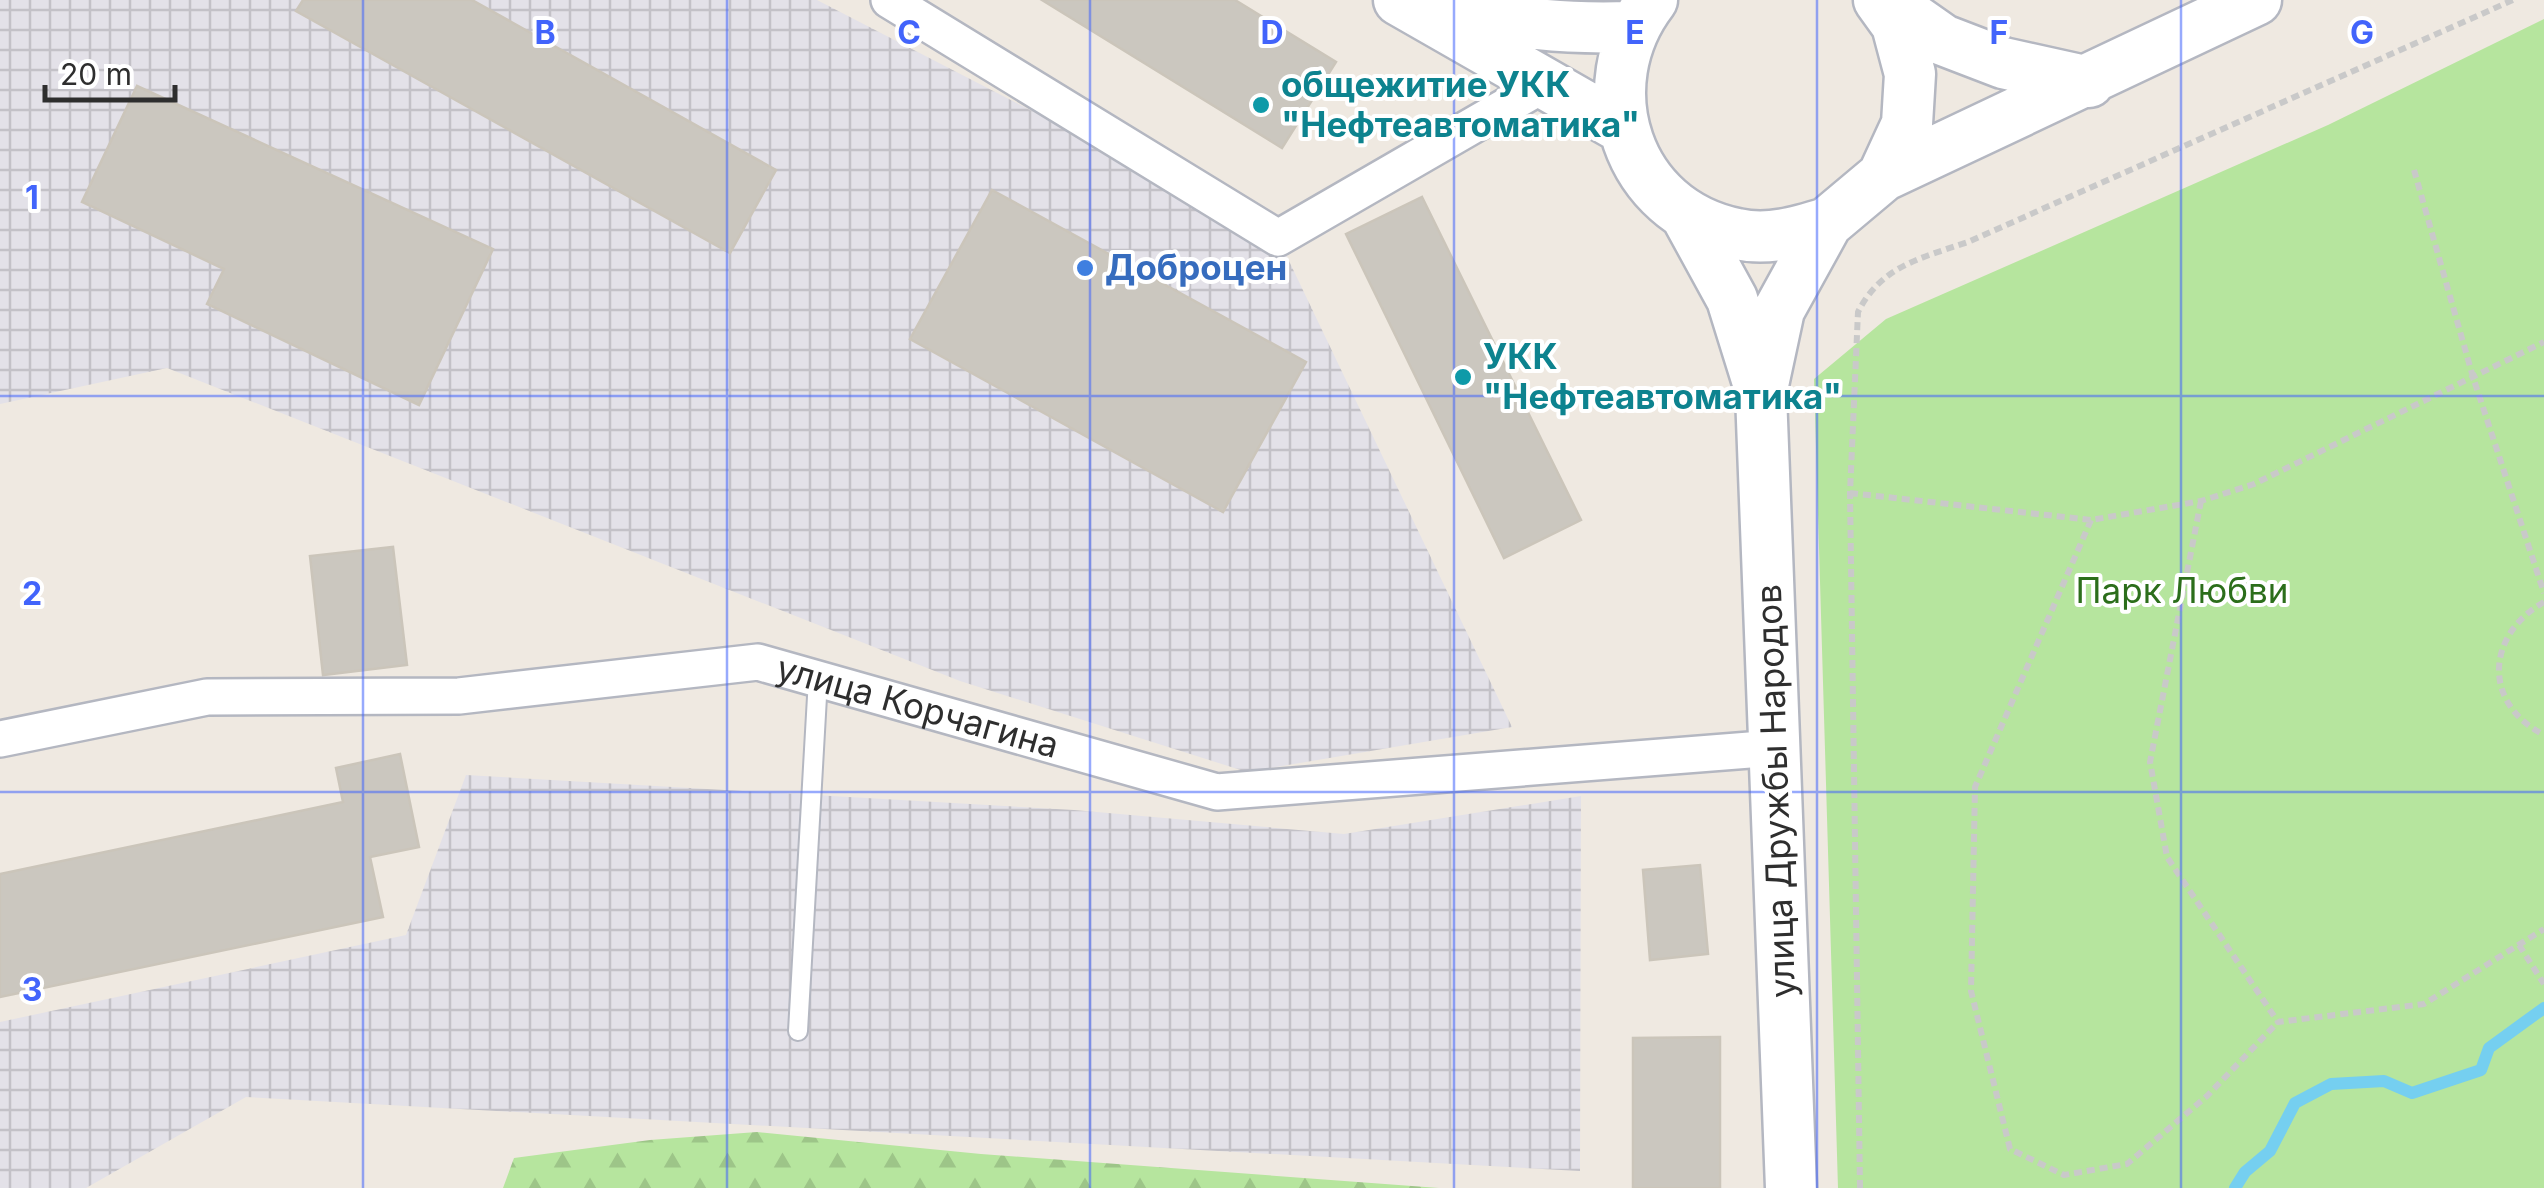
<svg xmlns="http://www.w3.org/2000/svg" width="2544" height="1188" font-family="Inter,sans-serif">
<defs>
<pattern id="industrial-grid" width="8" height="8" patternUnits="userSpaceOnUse" patternTransform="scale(2.5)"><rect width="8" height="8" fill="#e3e1e8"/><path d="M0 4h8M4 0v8" fill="none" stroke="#c3c1c7"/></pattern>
<pattern id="forest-firs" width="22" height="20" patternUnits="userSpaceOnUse" patternTransform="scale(2.5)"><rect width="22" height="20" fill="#b6e59e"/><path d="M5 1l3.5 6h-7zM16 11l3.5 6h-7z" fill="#9dc588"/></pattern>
</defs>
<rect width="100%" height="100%" fill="#efe9e1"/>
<!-- industrial -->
<path fill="url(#industrial-grid)" d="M0 0H817L1278 238 1512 727 1247 772 960 681 167 368 0 404Z
M466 775 1074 810 1344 834 1581 796 1580 1171 246 1097 86 1188H0V1022L406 935Z"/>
<!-- forest -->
<path fill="url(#forest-firs)" d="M757 1132 981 1154 1439 1188H503L514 1158 650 1140Z"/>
<!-- park -->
<path fill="#b6e59e" d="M2544 19V1188H1838L1814 379 1886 319 2328 125Z"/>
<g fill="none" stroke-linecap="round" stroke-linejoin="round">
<!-- stream -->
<path stroke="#75cff0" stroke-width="12" d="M2235 1188 2245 1172 2270 1151 2295 1103 2331 1084 2384 1081 2412 1093 2481 1070 2489 1048 2544 1008"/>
</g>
<!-- building -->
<path fill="#cbc7bf" stroke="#cbc5ba" stroke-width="2.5" d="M303 0H472L776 170 730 253 296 11Z
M1042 0H1235L1336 62 1282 148Z
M137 86 493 249 419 405 207 304 224 269 82 202Z
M992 190 1306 362 1223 512 910 339Z
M1422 197 1581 520 1504 558 1346 234Z
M393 547 407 665 323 675 310 556Z
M400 754 419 847 370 857 383 917 0 997V874L343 802 336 768Z
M1700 865 1708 954 1650 960 1643 870Z
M1720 1037V1188H1633V1038Z"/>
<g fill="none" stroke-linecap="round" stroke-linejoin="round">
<!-- service casing -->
<g stroke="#b4b7c1" stroke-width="22">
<path id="service" d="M798 1031 818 679"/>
</g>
<!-- minor casing -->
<g stroke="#b4b7c1" stroke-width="40">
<g id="minor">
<path d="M889 0 1278 238 1548 82"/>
<path id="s1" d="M0 739 207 697 459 696 758 662 1217 792 1775 748"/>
</g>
</g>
<!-- secondary casing -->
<g stroke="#b4b7c1" stroke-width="55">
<path id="secondary" d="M1399 0 1621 127
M1652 0C1586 86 1626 212 1737 234 1768 241 1798 232 1827 223
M1886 0 1943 40 2003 63 2089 82
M1449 5C1513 25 1564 29 1631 27
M1883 176 2256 0
M1686 215 1732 299 1760 389
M1791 1188 1761 394 1779 310 1827 223 1883 176 1907 124 1910 74 1897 25 1879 0"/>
</g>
<!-- path -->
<path stroke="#c9c9c9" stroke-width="6" stroke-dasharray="8 5" stroke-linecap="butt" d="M2414 170 2473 377 2544 593
M1850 493 2091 520 2201 501 2254 484 2544 342
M2201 501 2150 762 2167 857 2278 1022 2424 1004 2544 929
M2091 520 1975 787 1971 991 2010 1149 2064 1175 2127 1164 2207 1096 2278 1022
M2544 602C2486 635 2482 703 2544 735
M2519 945 2544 984
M1860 1188 1850 493 1858 312C1881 266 1921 258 1968 242L2513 0"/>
<!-- service -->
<use href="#service" stroke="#fff" stroke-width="18"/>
<!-- minor -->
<use href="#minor" stroke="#fff" stroke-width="35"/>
<!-- secondary -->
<use href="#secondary" stroke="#fff" stroke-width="50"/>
</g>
<!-- grid -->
<path fill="none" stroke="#4264fb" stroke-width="2.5" stroke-opacity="0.55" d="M363 0V1188M727 0V1188M1090 0V1188M1454 0V1188M1817 0V1188M2181 0V1188M0 396H2544M0 792H2544"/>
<!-- markers -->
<g fill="#0f9aa8" stroke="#fff" stroke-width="4">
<circle cx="1261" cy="105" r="10"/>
<circle cx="1463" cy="377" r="10"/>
</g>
<circle fill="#3f7fe0" stroke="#fff" stroke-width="4" cx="1085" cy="268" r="10"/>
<g text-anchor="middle" stroke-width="8" stroke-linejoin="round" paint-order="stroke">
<!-- culture labels -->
<g font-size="35" font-weight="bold" fill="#0d838f" stroke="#fff" text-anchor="start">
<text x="1281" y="97">общежитие УКК<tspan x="1281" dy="40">"Нефтеавтоматика"</tspan></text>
<text x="1483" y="369">УКК<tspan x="1483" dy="40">"Нефтеавтоматика"</tspan></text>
</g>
<!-- shop labels -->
<g font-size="35" font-weight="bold" fill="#366cbe" stroke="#fff" text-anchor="start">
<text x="1105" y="280">Доброцен</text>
</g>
<!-- park labels -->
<g font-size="35" fill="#2c6e1b" stroke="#fff">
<text x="2182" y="603">Парк Любви</text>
</g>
<!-- street labels -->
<g font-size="35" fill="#2e2e2e" stroke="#fff">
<text dy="12" stroke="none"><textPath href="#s1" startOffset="930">улица Корчагина</textPath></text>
<text transform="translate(1776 791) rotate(-92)" y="12">улица Дружбы Народов</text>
</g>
</g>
<g font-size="32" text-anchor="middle" font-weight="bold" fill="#4264fb" stroke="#fff" stroke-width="8" stroke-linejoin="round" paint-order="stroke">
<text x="545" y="44">B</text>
<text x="909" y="44">C</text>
<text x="1272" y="44">D</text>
<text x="1635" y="44">E</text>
<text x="1999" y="44">F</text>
<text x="2362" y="44">G</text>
<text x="32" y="209">1</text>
<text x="32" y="605">2</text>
<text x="32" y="1001">3</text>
</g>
<!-- scale -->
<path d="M45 85v15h130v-15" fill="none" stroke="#2e2e2e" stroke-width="5"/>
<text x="60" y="85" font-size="30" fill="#2e2e2e" stroke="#ffffff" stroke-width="8" paint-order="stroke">20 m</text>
</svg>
